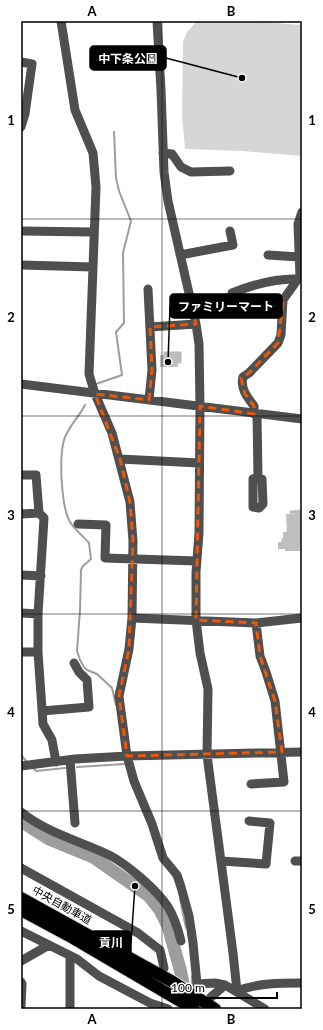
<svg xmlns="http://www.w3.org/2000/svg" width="323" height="1030" font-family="Lato,'Noto Sans JP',sans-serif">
<defs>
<filter id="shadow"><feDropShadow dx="3.5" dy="-3.5" stdDeviation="0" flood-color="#0004"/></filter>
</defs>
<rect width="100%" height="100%" fill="#fff"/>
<!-- green -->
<path fill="#d6d6d6" d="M197 21H246L302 25V156L242 151 185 149 182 115 183 42 187 32Z"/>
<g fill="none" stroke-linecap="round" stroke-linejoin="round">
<!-- stream -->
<path stroke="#9d9d9d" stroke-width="2" d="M96 384 122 375 116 332 124 323 123 253 131 221 119 191 116 178 114 132
M85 405C79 417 68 427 64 440 59 458 61 506 70 522 75 530 83 536 89 543L91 559 83 566 81 570 80 610 77 651 80 660 84 667 87 670 97 674 112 688 116 705
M21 755 27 762
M77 767 125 764
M33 768 36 771 65 768
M180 899 186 928
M192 989V976"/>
<!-- river -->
<path stroke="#9d9d9d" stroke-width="13" d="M21 821 49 839 93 857 149 896 160 910 168 926 180 969 186 997"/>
</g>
<!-- building -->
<path fill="#bfbfbf" filter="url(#shadow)" d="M160 355H178V367H160Z
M302 513V551H285V549H278V542H283V532H287L286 514Z"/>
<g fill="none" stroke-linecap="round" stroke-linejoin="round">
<!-- highway casing -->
<g stroke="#dbdbdb" stroke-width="14">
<path id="highway" d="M21 898 173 982 215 1009
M21 910 73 938 194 1009"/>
</g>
<!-- minor -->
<path stroke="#4f4f4f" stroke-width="9" d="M61 21 75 110 93 153 96 187 89 374 95 394 112 433 130 502 133 541 132 618 129 649 119 696 127 756 134 781 152 824 163 858 177 875 181 887 189 916 193 943 197 984 215 983 225 985
M157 21 161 90 164 172 168 201 196 324 199 344 200 406 199 533 196 572V620L200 653 208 689 207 755 233 953 237 991C257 983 280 983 302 983
M21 62 32 64 25 114 21 127
M163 153 172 154 181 167 191 172 230 171
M21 231 94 232
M180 255 233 245 230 231
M268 255 299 257
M21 265 93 267
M300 278 298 224 302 212
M148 289 152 370 149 400
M234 306 232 293C252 285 276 278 298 279
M193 313 234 306 235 310 283 303
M150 327 196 324
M21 384 302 419
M254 414V406C247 397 240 388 243 377L249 373 278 343 281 335 283 300 298 279 302 277
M257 414 258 477 262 479 263 504 259 508 253 507V479L258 477
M120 459 199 463
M21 475H36L39 513
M21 514 39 513 44 518 38 614V652L43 724 52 740 56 762
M78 524 106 525 105 558 197 561
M21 575 41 576
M21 613 38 614
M132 618 256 623 302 618
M21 652H38
M42 711 89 707 87 680 79 672 74 663
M70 760 75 823
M21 766 75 759 127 756 302 752
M251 784 284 782 275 701 266 672 260 656 256 623
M21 812C47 833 80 841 109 855 127 864 157 890 168 907 175 918 178 929 181 941
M221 861 266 864 270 823 249 821
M295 861H302
M21 868 138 933 160 950 164 968
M21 931 77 959 99 976 150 1003 168 1009
M70 956V1009
M21 961 49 945
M21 982 22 984 21 1006
M211 997 225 985 265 1009"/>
<!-- highway -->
<use href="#highway" stroke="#000" stroke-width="12"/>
</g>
<!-- marked area -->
<path fill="none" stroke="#e8590c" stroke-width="3" stroke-dasharray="8 5" stroke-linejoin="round" d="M283 303 278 343 249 373 241 378 245 394 254 406V414L200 406 196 620 256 623 260 656 275 701 282 752 127 756 119 696 129 649 133 541 130 502 120 459 95 394 149 400 152 370 150 327 196 324 193 313Z"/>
<!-- grid -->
<path fill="none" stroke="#000" stroke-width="1" stroke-opacity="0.55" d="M162 21V1009M21 219H302M21 416H302M21 614H302M21 811H302"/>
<g text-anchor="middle" stroke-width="4" stroke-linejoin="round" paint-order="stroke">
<!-- street labels -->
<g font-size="11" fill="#000" stroke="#fff">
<text transform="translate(62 905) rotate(29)" y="4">中央自動車道</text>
</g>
</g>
<!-- callouts -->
<path fill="none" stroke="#000" stroke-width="1.5" d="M242 78L166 58M168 362L170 306M135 886L131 943"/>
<g fill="#000" stroke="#fff" stroke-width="1.5">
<circle cx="242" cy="78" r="4"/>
<circle cx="168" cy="362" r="4"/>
<circle cx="135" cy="886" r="4"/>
</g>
<g fill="#000" stroke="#000" stroke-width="1.5">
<rect x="90" y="46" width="76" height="24" rx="4"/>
<rect x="170" y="294" width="112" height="24" rx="4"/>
<rect x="91" y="931" width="40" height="24" rx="4"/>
</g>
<g font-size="12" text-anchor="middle" font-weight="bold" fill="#fff">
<text x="128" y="63">中下条公園</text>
<text x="226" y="311">ファミリーマート</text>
<text x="111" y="947">貢川</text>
</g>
<!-- border -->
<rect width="323" height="1030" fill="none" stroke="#ffffff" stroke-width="44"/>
<!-- scale -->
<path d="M165 992v6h112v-6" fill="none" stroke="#000000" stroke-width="2"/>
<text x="171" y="992" font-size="12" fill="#000000" stroke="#ffffff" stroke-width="3" paint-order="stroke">100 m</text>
<rect x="22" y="22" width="279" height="986" fill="none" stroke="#000" stroke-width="1.5"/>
<g font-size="13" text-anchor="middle" font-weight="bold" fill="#000">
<text x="92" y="16">A</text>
<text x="231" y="16">B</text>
<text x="11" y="125">1</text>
<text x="312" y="125">1</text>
<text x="11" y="322">2</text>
<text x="312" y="322">2</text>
<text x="11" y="520">3</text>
<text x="312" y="520">3</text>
<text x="11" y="717">4</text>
<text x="312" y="717">4</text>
<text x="11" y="914">5</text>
<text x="312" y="914">5</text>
<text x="92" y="1024">A</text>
<text x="231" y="1024">B</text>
</g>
</svg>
